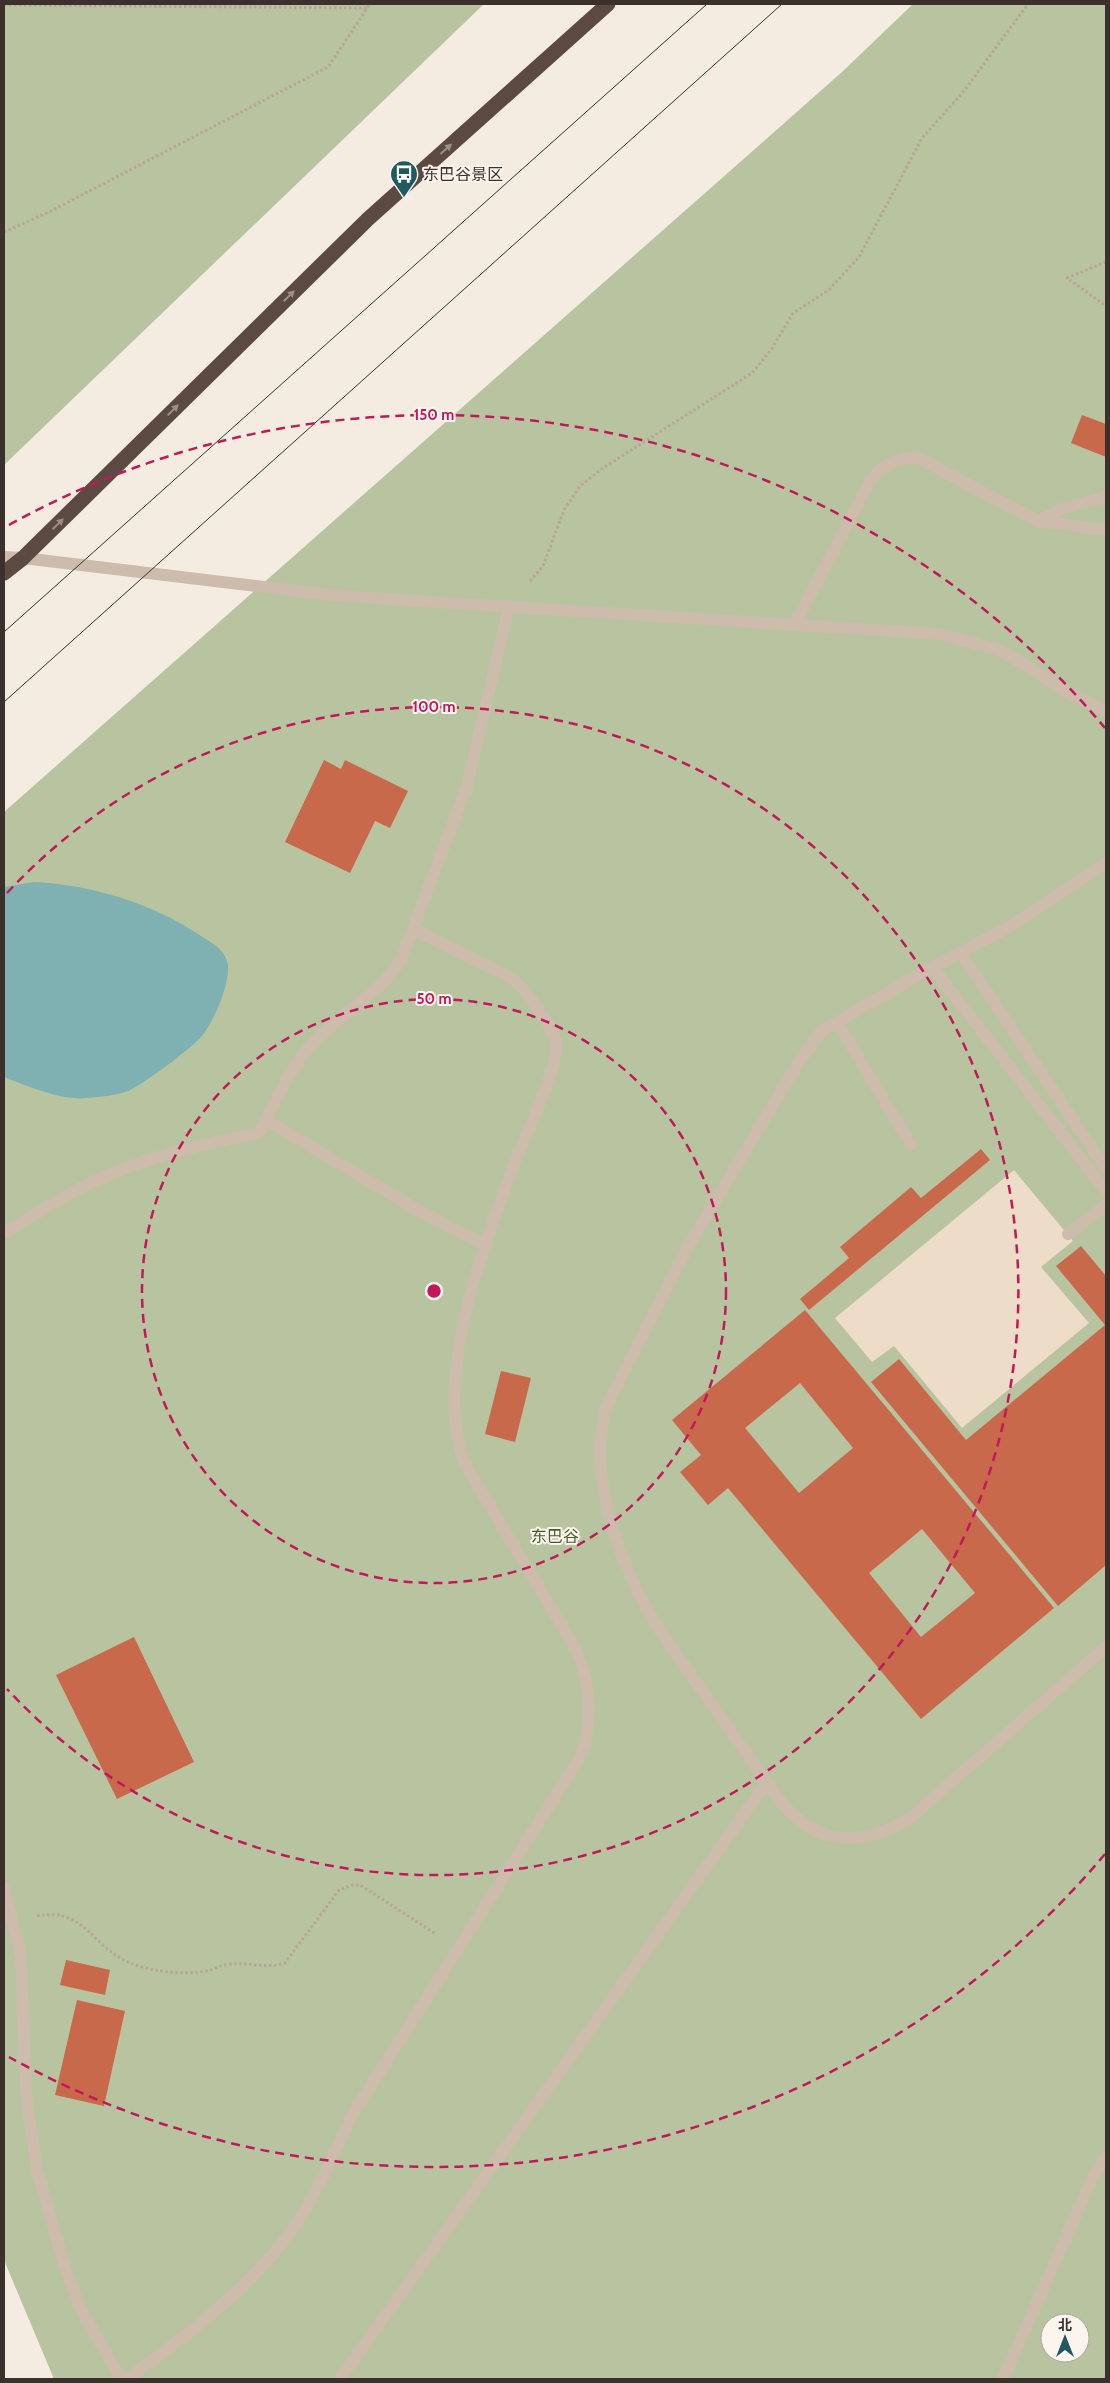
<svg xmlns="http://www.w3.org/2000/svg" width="1110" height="2383" font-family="Cabin,'Noto Sans SC',sans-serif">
<rect width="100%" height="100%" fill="#f4ebe1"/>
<!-- green -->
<path fill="#b8c4a0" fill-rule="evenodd" d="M4 4H484L4 465Z
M913 4H1106V2379H54L4 2260V812L842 72ZM1050 2323H1080V2353H1050Z"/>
<!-- plaza -->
<path fill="#ecdcc8" d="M1014 1170 1073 1241 1041 1267 1089 1323 962 1428 894 1346 872 1362 835 1318Z"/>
<!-- water -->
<path fill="#7fb0b2" d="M34 882C92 885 152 903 201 936 211 943 223 948 227 961 233 978 213 1024 201 1037 188 1051 145 1083 128 1091 117 1095 100 1097 87 1098 62 1101 27 1086 4 1077V887Z"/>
<!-- building -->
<path fill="#c8694b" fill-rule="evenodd" d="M1082 415 1106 424V457L1071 443Z
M324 760 341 769 345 760 408 791 390 828 375 821 350 873 285 842Z
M981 1149 990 1160 809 1310 800 1299 849 1258 840 1247 911 1187 921 1198Z
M1081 1246 1106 1276V1565L1058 1606 871 1382 899 1359 966 1440 1105 1325 1056 1266Z
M805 1310 1054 1608 921 1719 728 1488 708 1505 680 1472 701 1455 672 1420ZM800 1383 853 1448 799 1493 745 1428ZM922 1529 975 1593 921 1637 869 1573Z
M501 1371 531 1378 515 1442 485 1434Z
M134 1637 194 1762 117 1799 56 1675Z
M66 1960 110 1970 105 1995 60 1985Z
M77 2000 125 2011 104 2106 55 2095Z"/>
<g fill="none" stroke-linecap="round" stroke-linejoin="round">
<!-- path -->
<path stroke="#b9a596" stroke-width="3" stroke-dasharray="2.5 2.5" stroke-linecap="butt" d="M4 5 367 8
M4 232 51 211 328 67 370 4
M1106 262 1067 278 1106 306
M530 581 543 566 564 510 580 486 603 468 752 373 771 350 793 313 829 290 859 257 922 138 964 91 1028 4
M37 1916C85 1907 91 1946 128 1962 151 1972 182 1975 207 1971 214 1969 221 1965 229 1964 249 1962 265 1969 285 1963L339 1890 352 1885H360L436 1934"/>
<!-- lane -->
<path stroke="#cdbbac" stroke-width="12" d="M1038 521 1065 508 1106 497
M23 558 340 596 940 634 996 649 1030 667 1062 690 1106 711
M795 624 869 483C881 465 894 459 916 457L1038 521 1106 530
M1106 863 1009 927 932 967 822 1031 800 1060 690 1243 604 1411 600 1443 601 1475 608 1512 619 1548 637 1591 660 1631 784 1806C791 1812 799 1821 807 1826 841 1847 877 1838 909 1819L1106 1647
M965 959 1106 1169
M932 967 1106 1191
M837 1022 911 1145
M266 1120 416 1209 487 1246
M4 1233C28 1219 52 1203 77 1190 133 1160 197 1145 259 1133L289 1075 306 1051 327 1030 383 983 401 960 467 786 509 606
M1068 1234 1106 1205
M4 1887 21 1957 26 2095 37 2170 63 2261 80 2308 121 2379
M127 2379C181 2340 236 2299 279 2247 309 2212 332 2159 351 2117L579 1759C594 1721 591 1686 576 1649L463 1461C435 1371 482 1253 513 1167 521 1144 564 1059 555 1039 549 1023 525 987 511 978 502 972 491 968 481 963 458 951 436 940 413 929
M340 2379 767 1782
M1003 2379 1091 2181 1106 2157"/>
<!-- street -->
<path stroke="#cdbbac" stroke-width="12" d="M4 557 23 558"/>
<!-- highway -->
<path stroke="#5c4a42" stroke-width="15" d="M4 573 23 558 368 219 608 4"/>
<!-- tram -->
<path stroke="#3b302b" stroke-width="1" d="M4 632 707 4
M4 702 782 4"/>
</g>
<!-- one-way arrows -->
<defs><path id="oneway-solid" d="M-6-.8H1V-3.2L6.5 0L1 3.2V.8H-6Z" transform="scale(1.25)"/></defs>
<g fill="#9c8e87">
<use href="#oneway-solid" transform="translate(446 149) rotate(-42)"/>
<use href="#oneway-solid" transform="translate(289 296) rotate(-45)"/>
<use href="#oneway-solid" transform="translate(173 410) rotate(-45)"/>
<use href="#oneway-solid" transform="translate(58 524) rotate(-45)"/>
</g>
<!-- distance rings -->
<g fill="none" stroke="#c2185b" stroke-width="2.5" stroke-dasharray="9 6">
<circle cx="434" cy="1291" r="292"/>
<path d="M7 893A584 584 0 1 1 7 1689"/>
<path d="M1105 1854A876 876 0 0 1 9 2057M9 525A876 876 0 0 1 1105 728"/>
</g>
<!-- icons -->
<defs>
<g id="bus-pin" transform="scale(1.4375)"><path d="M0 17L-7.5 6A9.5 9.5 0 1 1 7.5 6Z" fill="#1f5a5e" stroke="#fbf5ee"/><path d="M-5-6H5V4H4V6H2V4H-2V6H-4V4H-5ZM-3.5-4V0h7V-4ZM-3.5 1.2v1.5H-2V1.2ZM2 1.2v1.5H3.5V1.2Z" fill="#fff"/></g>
</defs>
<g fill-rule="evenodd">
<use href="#bus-pin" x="404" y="174"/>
</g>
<g text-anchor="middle" stroke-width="4" stroke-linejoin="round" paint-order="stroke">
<!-- poi labels -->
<g font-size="16" fill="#3b302b" stroke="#fbf5ee" text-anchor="start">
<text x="423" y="180">东巴谷景区</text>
</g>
<!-- park labels -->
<g font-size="16" fill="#4a5a2e" stroke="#fbf5ee">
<text x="555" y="1542">东巴谷</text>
</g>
</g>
<circle cx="434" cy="1291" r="8" fill="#c2185b" stroke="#fbf5ee" stroke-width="2.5"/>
<g font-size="15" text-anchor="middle" font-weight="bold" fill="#c2185b" stroke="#fbf5ee" stroke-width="4" stroke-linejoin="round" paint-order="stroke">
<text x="434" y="420">150 m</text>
<text x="434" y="712">100 m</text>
<text x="434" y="1004">50 m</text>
</g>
<!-- border -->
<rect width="1110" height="2383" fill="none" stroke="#3b302b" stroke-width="10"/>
<!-- north arrow -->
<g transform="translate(1065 2338)"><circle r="24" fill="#fbf5ee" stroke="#aea6a0"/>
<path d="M0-4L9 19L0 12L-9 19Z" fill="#1f5a5e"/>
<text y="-8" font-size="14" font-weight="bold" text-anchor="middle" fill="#3b302b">北</text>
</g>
</svg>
